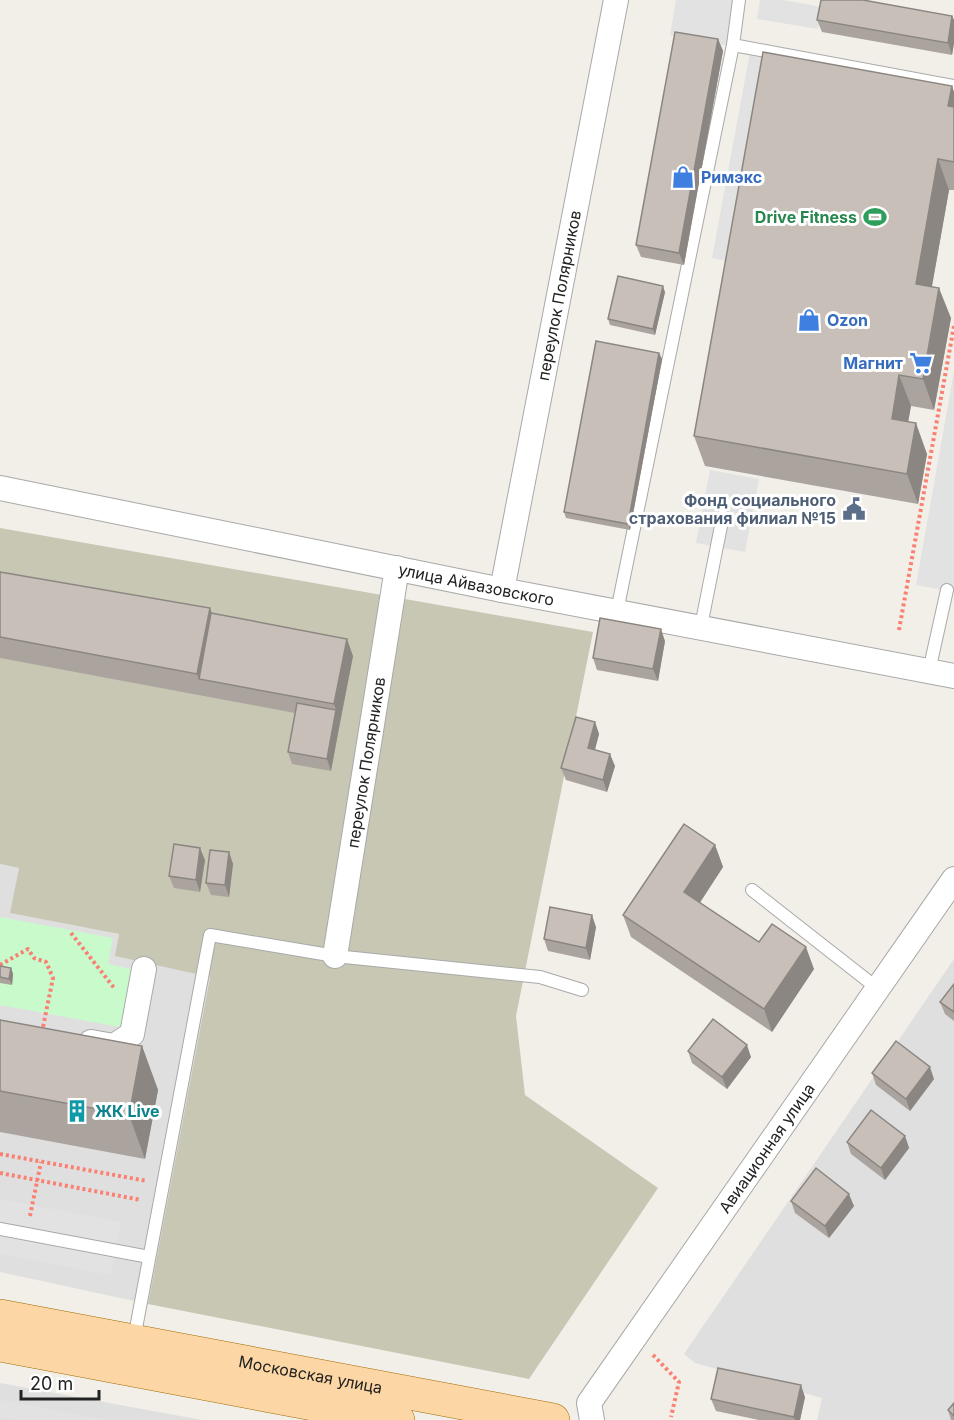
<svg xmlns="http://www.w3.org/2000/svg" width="954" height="1420" font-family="Inter,sans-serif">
<rect width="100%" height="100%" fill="#f2efe9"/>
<!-- residential -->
<path fill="#e0dfdf" d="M0 864 19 868 11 913 119 934 116 956 210 976 148 1304 0 1272Z
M954 959V1420H817L822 1398 695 1363 684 1354Z
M0 1383 202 1420H0Z"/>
<!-- construction -->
<path fill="#c7c7b4" d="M0 528 593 632 516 1016 525 1095 658 1188 529 1379 148 1304 210 977 115 956 119 934 10 913 19 868 0 864Z"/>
<!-- park -->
<path fill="#c8facc" d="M0 917 113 938 108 964 136 970 125 1028 0 1005Z"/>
<!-- parking -->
<path fill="#e2e2e2" d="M676 0H736L728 46 670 35Z
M760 0H783L822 7 818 29 757 19Z
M750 52 770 56 732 262 712 258Z
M954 371V592L916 585Z
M710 470 759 479 745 552 696 543Z
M0 1199 121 1222 111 1275 0 1254Z
M0 1400 108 1420H18L0 1417Z"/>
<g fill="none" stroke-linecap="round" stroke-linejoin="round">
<!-- lane casing -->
<g stroke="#a9a9a9" stroke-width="14">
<path id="lane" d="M733 45 954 86
M617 611 733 45 739 0
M701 626 723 516
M929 671 947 590
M752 890 877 988
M0 1229 149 1257
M134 1339 210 935 335 956 540 977 582 990"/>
</g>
<!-- street casing -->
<g stroke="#a9a9a9" stroke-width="26">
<g id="street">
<path id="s1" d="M0 488 502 590 954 676"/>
<path id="s2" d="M502 590 616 0"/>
<path id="s3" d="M335 956 397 568"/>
<path d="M91 1042 114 1046 132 1034 144 969"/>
<path id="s4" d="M592 1420 589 1403 954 879"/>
</g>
</g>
<!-- primary casing -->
<g stroke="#a06b00" stroke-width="34">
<g id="primary">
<path id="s5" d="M0 1316 553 1420"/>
<path d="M0 1345 398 1420"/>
</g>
</g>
<!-- path -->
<path stroke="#fa8072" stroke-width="4" stroke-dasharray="3 3" stroke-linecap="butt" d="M899 630 954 326
M71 933 115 989
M0 965 28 949 34 958 46 962 53 978 42 1032
M0 1154 147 1181
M0 1173 141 1200
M30 1216 41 1162
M653 1355 679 1382 671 1417"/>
<!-- lane -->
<use href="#lane" stroke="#fff" stroke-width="12"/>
<!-- street -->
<use href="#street" stroke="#fff" stroke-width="24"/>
<!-- primary -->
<use href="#primary" stroke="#fcd6a4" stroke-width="33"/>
</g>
<!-- wall -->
<path fill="#aba49e" d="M952 16 954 20V43L952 55 822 32 817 20Z
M718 39 723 51 684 265 641 257 636 245Z
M952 86 954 92V190H949L932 286 951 318 934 410 911 406 908 422 927 454 918 504 705 466 694 436Z
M665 292 655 335 610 325 608 319Z
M659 353 662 359 630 530 566 518 564 512Z
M0 572 210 608 211 613 353 656 331 771 292 764 288 752 295 713 0 658Z
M665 641 658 681 597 670 593 658Z
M595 722 599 734 595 750 615 766 607 792 566 780 561 768Z
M715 845 723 867 700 903 759 942 814 969 772 1032 631 937 623 915Z
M229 852 233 864 229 897 211 895 206 883Z
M205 860 200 892 174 888 169 876Z
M596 927 590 960 548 951 544 939Z
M0 966 11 968 13 974 12 985 0 983Z
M954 984V1021L945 1014 940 1002Z
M0 1020 142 1046 158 1090 145 1159 0 1132Z
M688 1051 751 1057 727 1089 692 1063Z
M872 1073 934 1079 910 1111 876 1085Z
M905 1136 909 1148 885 1180 851 1154 847 1142Z
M791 1201 854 1206 829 1238 795 1213Z
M805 1397 800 1420H759L716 1411 711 1399Z
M954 1403V1420H951L948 1410Z"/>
<!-- shaded-wall -->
<path fill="#8b8681" d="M952 16 954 20V43L952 55 948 43Z
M718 39 723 51 684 265 679 253Z
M952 86 954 92V122L948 106Z
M938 159 949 190 927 314 916 284Z
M663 286 665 292 655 335 653 329Z
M939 288 951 318 934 410 923 379Z
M659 353 662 359 630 530 628 524Z
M899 375 911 406 903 450 892 419Z
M916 423 927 454 918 504 907 474Z
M210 608 218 631 199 679 197 674Z
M661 629 665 641 658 681 653 669Z
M347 639 353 656 340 722 334 704Z
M336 710 340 722 331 771 327 759Z
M595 722 599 734 592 760 588 748Z
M610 754 615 766 607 792 603 780Z
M715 845 723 867 692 914 684 892Z
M200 848 205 860 200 892 196 880Z
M229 852 233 864 229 897 225 885Z
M592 915 596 927 590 960 586 948Z
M806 947 814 969 772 1032 764 1009Z
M11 968 13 974 12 985 9 979Z
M747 1045 751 1057 727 1089 722 1077Z
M142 1046 158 1090 145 1159 129 1115Z
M930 1067 934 1079 910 1111 906 1099Z
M905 1136 909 1148 885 1180 881 1168Z
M849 1194 854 1206 829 1238 825 1226Z
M801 1385 805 1397 800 1420H795L794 1417Z"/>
<!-- building -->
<path fill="#c7bfb8" stroke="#8b8681" stroke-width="1.5" d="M821 0H863L952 16 948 43 817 20Z
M675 32 718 39 679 253 636 245Z
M763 52 952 86 948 106 954 107V162L938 159 916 284 939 288 923 379 899 375 892 419 916 423 907 474 694 436Z
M618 276 663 286 653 329 608 319Z
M596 341 659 353 628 524 564 512Z
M0 572 210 608 197 674 0 637Z
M211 613 347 639 334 704 199 679Z
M600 618 661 629 653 669 593 658Z
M297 703 336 710 327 759 288 752Z
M576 717 595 722 588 748 610 754 603 780 561 768Z
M684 824 715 845 684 892 759 942 772 924 806 947 764 1009 623 915Z
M174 844 200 848 196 880 169 876Z
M210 850 229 852 225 885 206 883Z
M550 907 592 915 586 948 544 939Z
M0 966 11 968 9 979 0 977Z
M954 984V1012L940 1002Z
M713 1019 747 1045 722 1077 688 1051Z
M0 1020 142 1046 129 1115 0 1091Z
M896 1041 930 1067 906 1099 872 1073Z
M871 1110 905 1136 881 1168 847 1142Z
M816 1168 849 1194 825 1226 791 1201Z
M718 1368 801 1385 794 1417 711 1399Z
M954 1403V1416L948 1410Z"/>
<!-- icons -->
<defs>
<g id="shop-bare" transform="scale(1.8)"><path d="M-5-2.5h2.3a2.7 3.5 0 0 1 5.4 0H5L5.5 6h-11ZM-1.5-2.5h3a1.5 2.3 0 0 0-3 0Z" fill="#3f7fe0" stroke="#fff" stroke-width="2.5" paint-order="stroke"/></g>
<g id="stadium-bare" transform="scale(1.8)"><path d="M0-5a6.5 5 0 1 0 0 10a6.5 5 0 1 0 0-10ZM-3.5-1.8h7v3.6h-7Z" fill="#2e9e5b" stroke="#fff" stroke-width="2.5" paint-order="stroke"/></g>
<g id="supermarket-bare" transform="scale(1.8)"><path d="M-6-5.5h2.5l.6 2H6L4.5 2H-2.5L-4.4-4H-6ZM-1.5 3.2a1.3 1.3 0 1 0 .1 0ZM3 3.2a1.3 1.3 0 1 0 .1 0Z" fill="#3f7fe0" stroke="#fff" stroke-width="2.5" paint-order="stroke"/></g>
<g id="civic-bare" transform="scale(1.8)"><path d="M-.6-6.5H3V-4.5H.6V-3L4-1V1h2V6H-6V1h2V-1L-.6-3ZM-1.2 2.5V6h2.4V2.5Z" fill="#5c6f8a" stroke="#fff" stroke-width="2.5" paint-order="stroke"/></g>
<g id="building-bare" transform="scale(1.8)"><path d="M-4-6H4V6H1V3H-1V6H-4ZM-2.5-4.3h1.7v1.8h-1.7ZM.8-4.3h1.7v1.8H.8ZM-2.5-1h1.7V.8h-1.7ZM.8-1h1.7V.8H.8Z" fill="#0f9aa8" stroke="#fff" stroke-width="2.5" paint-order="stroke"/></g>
</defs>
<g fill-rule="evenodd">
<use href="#shop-bare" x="683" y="177"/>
<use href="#stadium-bare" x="875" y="217"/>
<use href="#shop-bare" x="809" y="320"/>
<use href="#supermarket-bare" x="921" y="363"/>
<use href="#civic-bare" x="854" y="509"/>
<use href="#building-bare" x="77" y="1111"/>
</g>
<g text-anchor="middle" stroke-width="6" stroke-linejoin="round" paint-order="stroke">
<!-- shop labels -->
<g font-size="16" font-weight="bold" fill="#366cbe" stroke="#fff" text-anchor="start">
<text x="701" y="183">Римэкс</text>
<text x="827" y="326">Ozon</text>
<text x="903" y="369" text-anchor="end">Магнит</text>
</g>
<!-- leisure labels -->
<g font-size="16" font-weight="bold" fill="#27864d" stroke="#fff" text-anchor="end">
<text x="857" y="223">Drive Fitness</text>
</g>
<!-- street labels -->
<g font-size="16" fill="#222" stroke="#fff">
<text dy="6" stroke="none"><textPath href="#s2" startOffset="300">переулок Полярников</textPath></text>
<text dy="6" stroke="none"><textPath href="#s1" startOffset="486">улица Айвазовского</textPath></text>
<text dy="6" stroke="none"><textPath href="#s3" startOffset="196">переулок Полярников</textPath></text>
<text dy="6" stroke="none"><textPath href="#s4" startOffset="328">Авиационная улица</textPath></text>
<text dy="6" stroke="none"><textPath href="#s5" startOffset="316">Московская улица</textPath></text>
</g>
<!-- service labels -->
<g font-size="16" font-weight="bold" fill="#4e5e75" stroke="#fff" text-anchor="end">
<text x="836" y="506">Фонд социального<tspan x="836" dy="18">страхования филиал №15</tspan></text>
</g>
<!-- culture labels -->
<g font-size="16" font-weight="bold" fill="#0d838f" stroke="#fff" text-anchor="start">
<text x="95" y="1117">ЖК Live</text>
</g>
</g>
<!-- scale -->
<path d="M21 1390v9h78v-9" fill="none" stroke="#222222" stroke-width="3"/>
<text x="30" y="1390" font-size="18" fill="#222222" stroke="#ffffff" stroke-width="4.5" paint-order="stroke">20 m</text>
</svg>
